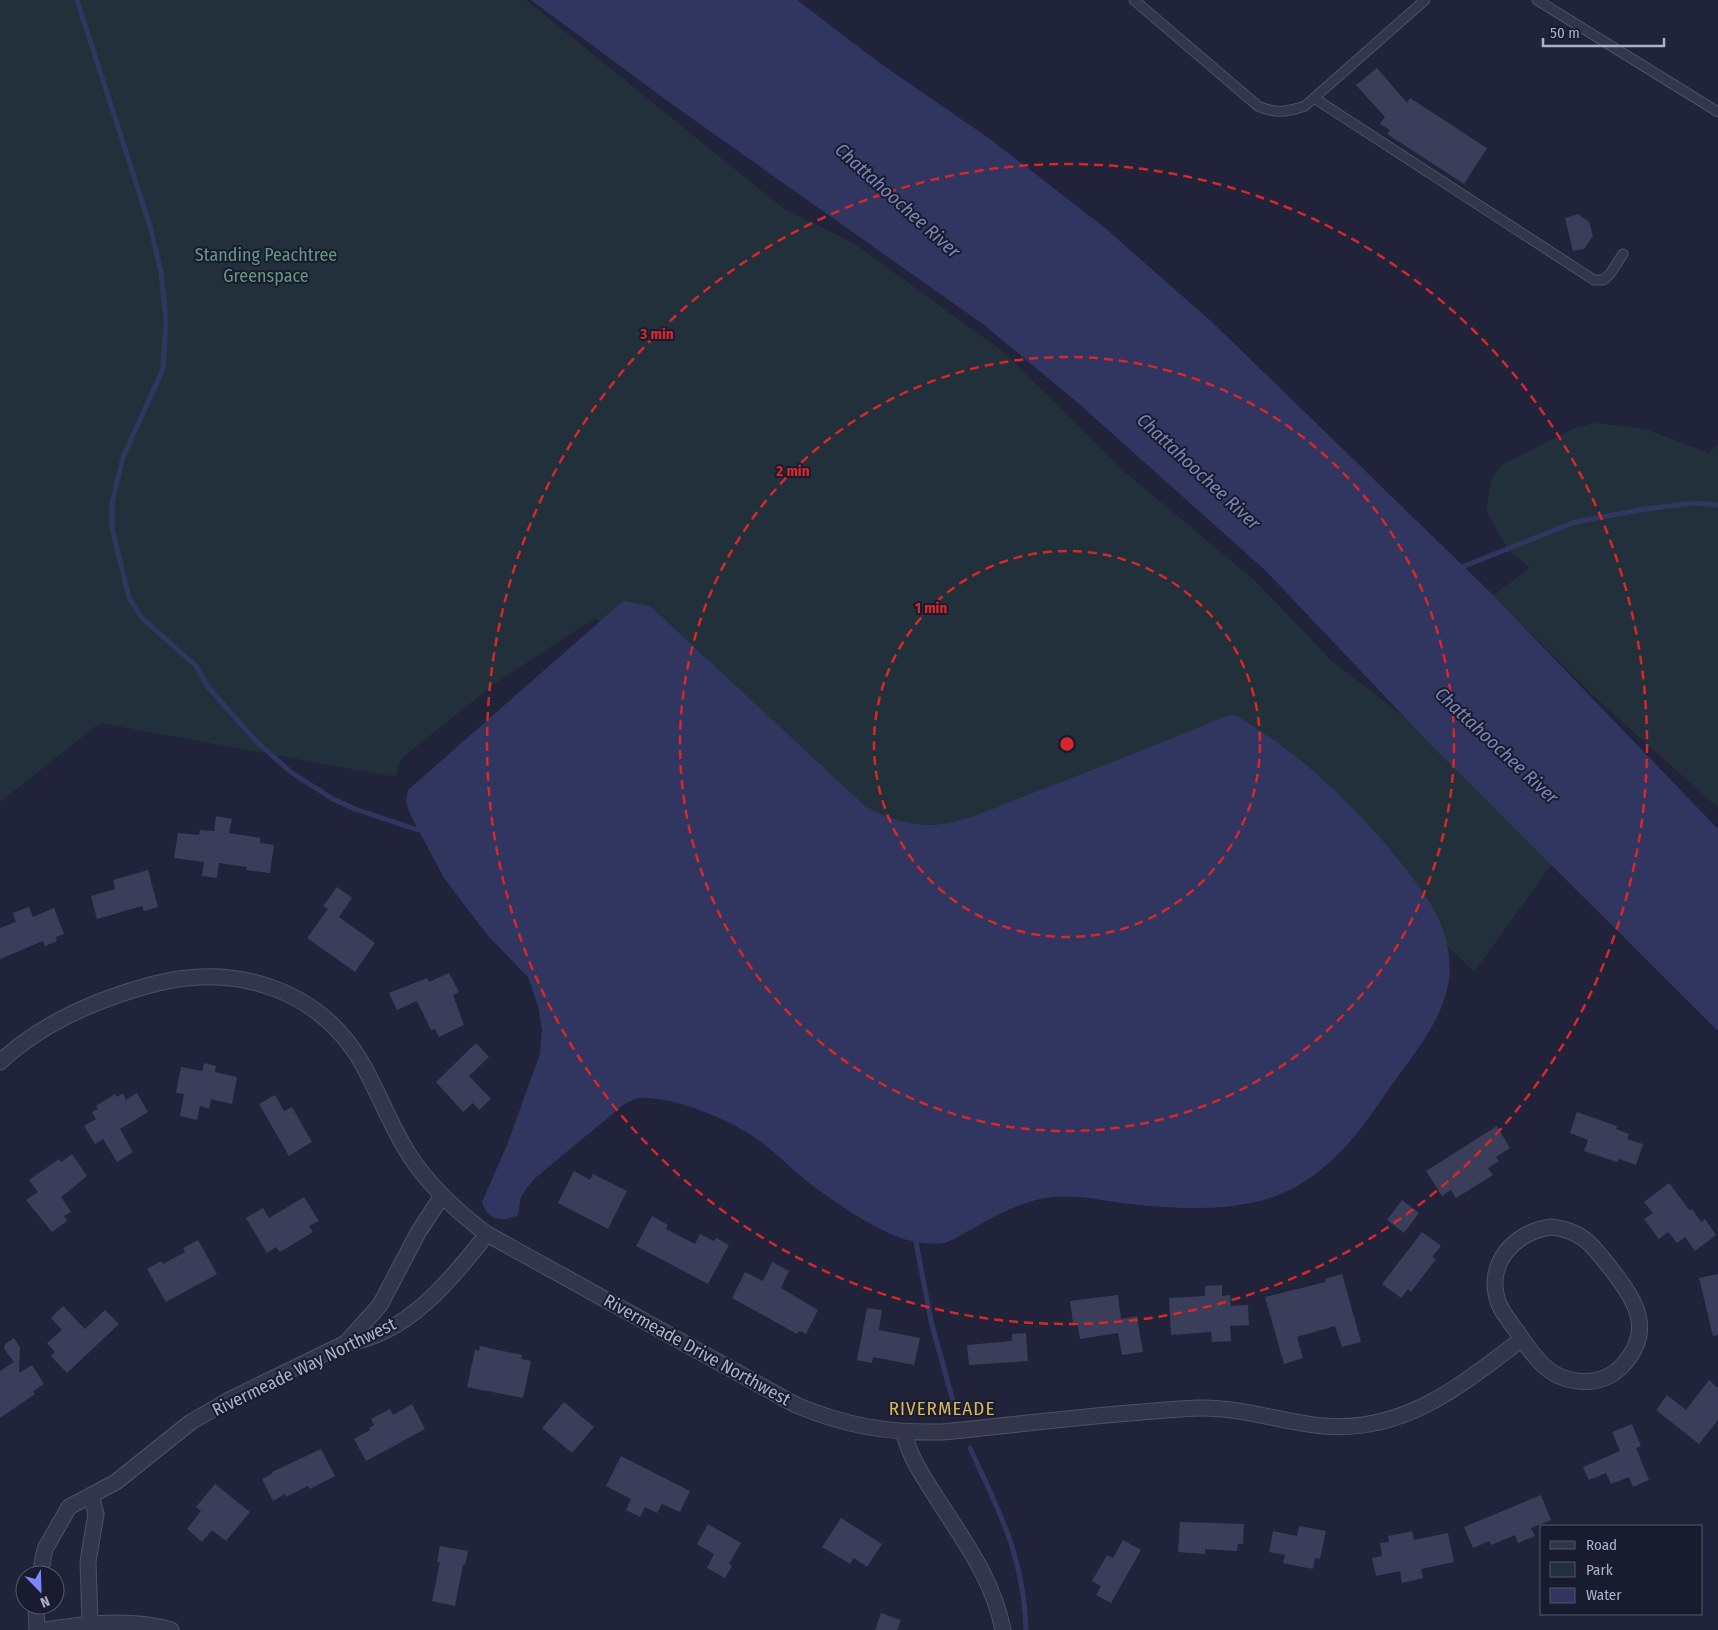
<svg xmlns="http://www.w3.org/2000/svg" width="1718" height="1630" font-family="'Fira Sans Condensed',sans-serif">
<rect width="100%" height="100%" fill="#20233a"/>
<!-- green -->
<path fill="#22303b" d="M0 0H526L784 209 855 244 1005 353 1126 473 1254 580 1332 661 1438 743 1557 857 1474 972 1268 767 972 824 881 829 765 718 595 618 496 683 402 758 395 777 100 723 0 802Z
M1595 423 1645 429 1709 453 1718 444V808L1599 701 1493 595 1530 568 1508 550 1486 511 1492 478 1502 465 1574 428Z"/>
<!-- water -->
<path fill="#313660" d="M531 0H797L881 64 990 139 1105 228 1213 323 1493 595 1718 829V1031L1431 745 1266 571 1077 402 984 325 673 105Z
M623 601 650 606 866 807C888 818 910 826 935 825 965 823 994 808 1022 797 1091 771 1160 743 1229 715L1237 716C1254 727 1271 737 1287 750 1338 788 1400 854 1433 908 1445 928 1452 956 1449 980 1442 1025 1408 1060 1384 1096 1351 1146 1312 1191 1251 1203 1212 1211 1169 1208 1129 1204 1094 1200 1073 1192 1036 1200 1012 1206 990 1219 968 1231 961 1235 952 1241 944 1243 931 1245 911 1242 898 1237 870 1226 841 1206 817 1189 795 1173 776 1152 754 1137 728 1119 679 1099 647 1098 637 1097 630 1101 622 1106L534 1179 521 1196 518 1215C503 1223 487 1220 482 1202L507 1145 540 1054 542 1030 538 1006 528 977 488 936 444 878 410 814 406 802 408 790Z"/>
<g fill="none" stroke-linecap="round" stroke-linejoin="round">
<!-- stream -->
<path stroke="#313660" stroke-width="5" d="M77 0 150 226 161 272 166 320 163 369 123 457 112 503V528L129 598 142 618 196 666 208 687 256 741 292 773 333 799 355 809 418 830
M1457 569 1575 522 1646 509 1694 503 1718 505
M916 1242 931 1321 956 1412
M970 1448C1000 1513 1024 1557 1026 1630"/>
</g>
<!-- building -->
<path fill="#3b3e5a" d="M1377 68 1407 103 1410 98 1487 148 1464 184 1387 134 1390 130 1380 124 1385 117 1356 85Z
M1578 214 1589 222 1593 236 1584 249 1573 251 1565 218Z
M216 816 232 819 229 833 260 838V843L274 845 270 873 246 870 247 867 219 863 217 878 202 876 204 862 174 858 178 833 199 835 200 830 214 831Z
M148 870 158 907 144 911 142 906 97 919 91 896 115 889 113 880Z
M337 887 352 898 339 917 375 943 355 972 307 938 328 909 323 906Z
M29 907 33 917 54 908 64 934 56 937 57 941 45 946 43 941 0 959V928L16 922 13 913Z
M449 973 459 992 453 995 464 1025 439 1037 435 1029 431 1030 417 1001 397 1010 389 993 427 978 429 982Z
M476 1043 489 1057 469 1076 491 1099 479 1110 473 1103 463 1112 436 1082Z
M204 1063 216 1066 215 1072 237 1077 232 1104 211 1099 209 1109 200 1106 197 1120 180 1116 184 1094 176 1093 181 1067 202 1071Z
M123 1093 126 1100 137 1093 148 1112 120 1129 133 1152 117 1162 103 1139 95 1144 84 1126 96 1119 92 1112 98 1109 96 1106 115 1094 117 1097Z
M275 1095 284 1111 292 1107 312 1142 289 1156 259 1104Z
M1577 1112 1617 1126 1616 1129 1629 1134 1627 1139 1643 1144 1636 1165 1619 1159 1617 1162 1584 1151 1588 1140 1570 1133Z
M1497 1126 1510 1148 1496 1157 1499 1161 1488 1168 1493 1175 1456 1198 1451 1190 1442 1196 1426 1171Z
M72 1154 87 1176 61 1197 71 1212 64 1216 67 1221 52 1232 26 1200 38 1192 29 1180 59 1159 61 1162Z
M574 1171 590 1180 593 1174 627 1191 608 1229 558 1203Z
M1669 1183 1690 1211 1692 1209 1701 1222 1705 1219 1716 1235 1695 1251 1685 1237 1677 1243 1668 1232 1659 1239 1644 1219 1653 1213 1644 1202Z
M304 1197 319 1221 309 1226 313 1232 280 1252 276 1247 267 1253 246 1218 263 1208 269 1218Z
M1402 1200 1419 1213 1404 1233 1387 1220Z
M652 1216 668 1225 666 1229 695 1244 700 1234 714 1241 716 1238 729 1245 708 1284 636 1246Z
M1422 1232 1441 1246 1432 1257 1436 1259 1411 1292 1408 1289 1401 1298 1382 1284Z
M198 1240 217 1274 166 1302 147 1269 161 1261 163 1264 185 1252 183 1248Z
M772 1262 789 1271 781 1288 818 1310 806 1334 799 1331 797 1334 732 1298 745 1272 763 1281Z
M1342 1274 1361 1342 1342 1347 1335 1326 1297 1337 1303 1358 1284 1364 1265 1297 1326 1282 1325 1279Z
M1718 1274V1335L1713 1336 1699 1278Z
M1222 1285V1296L1230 1295 1231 1306 1248 1305 1249 1325 1230 1326 1231 1341 1212 1342 1211 1332 1171 1335 1169 1298 1205 1296V1286Z
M1118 1295 1121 1319 1137 1316 1143 1352 1122 1355 1118 1333 1080 1339 1077 1322 1073 1323 1070 1301Z
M63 1306 85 1329 105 1310 119 1324 67 1373 51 1356 55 1352 47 1343 62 1330 51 1318Z
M867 1308 882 1310 879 1330 920 1338 914 1365 873 1357 872 1363 857 1360Z
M1026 1333 1028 1361 969 1365 967 1345 1012 1341V1334Z
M14 1338 20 1347 19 1373 32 1365 44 1384 33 1391 35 1394 0 1418V1371L14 1362 4 1349 5 1344Z
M480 1346 522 1355 521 1359 531 1361 523 1398 467 1387 475 1350 479 1351Z
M1709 1380 1718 1388V1420L1699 1444 1656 1410 1667 1395 1686 1410Z
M564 1402 594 1427 572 1453 542 1428Z
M412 1404 425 1429 366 1461 354 1439 370 1430 369 1428 374 1425 371 1419 390 1409 393 1415Z
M1632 1424 1641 1446 1636 1448 1649 1480 1633 1487 1629 1477 1611 1484 1606 1473 1589 1480 1583 1467 1620 1451 1612 1432Z
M321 1449 335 1476 310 1489 308 1486 286 1497 285 1494 273 1501 262 1479 273 1473 272 1472Z
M621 1456 690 1491 680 1512 662 1504 657 1513 645 1507 640 1517 626 1510 631 1499 606 1486Z
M215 1484 250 1512 226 1541 212 1530 202 1542 187 1529 201 1511 196 1507Z
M1541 1495 1551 1520 1531 1528 1535 1536 1518 1543 1515 1535 1491 1545 1489 1541 1473 1548 1464 1527Z
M841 1518 882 1544 867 1567 854 1558 850 1564 822 1547Z
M1180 1522 1244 1524 1243 1544H1238L1237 1551 1205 1549V1554L1178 1552Z
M708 1524 741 1543 729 1564 732 1566 725 1578 707 1568 714 1554 697 1544Z
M1299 1526 1326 1531 1320 1559 1315 1558 1313 1569 1283 1563 1285 1555 1269 1552 1273 1531 1297 1536Z
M1412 1531 1414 1540 1448 1533 1454 1562 1421 1569 1423 1578 1402 1583 1400 1571 1376 1576 1372 1558 1382 1556 1380 1543 1389 1542 1388 1536Z
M1123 1540 1141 1550 1111 1603 1096 1595 1101 1586 1092 1581 1107 1555 1113 1558Z
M440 1546 468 1551 465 1565H463L455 1606 432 1601 440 1562H437Z
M881 1613 901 1620 897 1630H875Z"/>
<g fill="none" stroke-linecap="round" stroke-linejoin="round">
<!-- service casing -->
<g stroke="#4e5064" stroke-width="11">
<path id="service" d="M1134 0 1258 106C1275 114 1287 112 1305 106L1425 0
M1537 0 1718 112
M1314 98 1594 280H1603L1610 274 1623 254"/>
</g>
<!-- minor casing -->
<g stroke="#4e5064" stroke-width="17">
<path id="minor" d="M0 1062C43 1022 97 999 154 984 236 963 320 989 363 1065 379 1094 391 1126 408 1153 429 1186 456 1211 487 1234L796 1405C846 1426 887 1433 942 1432 1027 1424 1113 1412 1199 1408 1240 1407 1282 1422 1323 1426 1405 1433 1461 1385 1522 1339
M1552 1227C1584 1231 1593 1246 1611 1269 1636 1300 1655 1331 1622 1366 1600 1389 1562 1385 1541 1363 1533 1355 1526 1345 1520 1336 1514 1326 1503 1315 1499 1304 1484 1265 1514 1231 1552 1227Z
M346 1343 380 1305 419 1231 442 1196
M904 1432C909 1457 923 1476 936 1497 964 1541 993 1579 1003 1630
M40 1575 45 1549 69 1507 116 1482 191 1422 229 1400 346 1343C406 1336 452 1279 487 1234
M36 1605 37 1630
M90 1623 88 1562 96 1514 91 1495
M44 1630C85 1624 130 1618 171 1630"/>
</g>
<!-- service -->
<use href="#service" stroke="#33364a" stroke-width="9"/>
<!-- minor -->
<use href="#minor" stroke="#33364a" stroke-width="15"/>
</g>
<!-- distance rings -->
<g fill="none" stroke="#d62828" stroke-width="2.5" stroke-dasharray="9 6">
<circle cx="1067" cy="744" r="193"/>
<circle cx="1067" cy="744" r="387"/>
<circle cx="1067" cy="744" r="580"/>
</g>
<g text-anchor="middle" stroke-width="4" stroke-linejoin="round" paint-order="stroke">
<!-- park labels -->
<g font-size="18" fill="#649880" stroke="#191b2e">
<text x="266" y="261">Standing Peachtree<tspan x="266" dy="21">Greenspace</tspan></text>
</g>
<!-- street labels -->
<g font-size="18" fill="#aeb0c6" stroke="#191b2e">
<text transform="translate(697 1350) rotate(29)" y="6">Rivermeade Drive Northwest</text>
<text transform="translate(304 1367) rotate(-26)" y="6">Rivermeade Way Northwest</text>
</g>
<!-- water labels -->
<g font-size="19" font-style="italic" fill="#7c83b5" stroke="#191b2e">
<text transform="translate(898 200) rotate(42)" y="7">Chattahoochee River</text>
<text transform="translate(1199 471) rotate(43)" y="7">Chattahoochee River</text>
<text transform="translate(1497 745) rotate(43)" y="7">Chattahoochee River</text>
</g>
<!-- neighbourhood labels -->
<g font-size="19" letter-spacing="1" fill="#d9b656" stroke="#191b2e">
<text x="942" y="1415">RIVERMEADE</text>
</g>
</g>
<circle cx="1067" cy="744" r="8" fill="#d62828" stroke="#191b2e" stroke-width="2.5"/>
<g font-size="15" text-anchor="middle" font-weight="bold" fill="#d62828" stroke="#191b2e" stroke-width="4" stroke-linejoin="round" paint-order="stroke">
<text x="657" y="339">3 min</text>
<text x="793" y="476">2 min</text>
<text x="931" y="613">1 min</text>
</g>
<!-- legend -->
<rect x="1540" y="1525" width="162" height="90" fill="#191b2e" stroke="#55576b"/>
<rect x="1550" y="1541" width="25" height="8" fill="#33364a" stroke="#55576b"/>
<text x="1586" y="1550" font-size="15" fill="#aeb0c6">Road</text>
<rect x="1550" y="1562" width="25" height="15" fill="#22303b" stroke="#55576b"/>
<text x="1586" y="1575" font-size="15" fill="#aeb0c6">Park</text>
<rect x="1550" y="1588" width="25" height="15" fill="#313660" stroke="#55576b"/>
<text x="1586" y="1600" font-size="15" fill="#aeb0c6">Water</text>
<!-- north arrow -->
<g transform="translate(40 1590) rotate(157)"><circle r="24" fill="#191b2e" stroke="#55576b"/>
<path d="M0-4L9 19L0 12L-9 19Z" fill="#7c87fd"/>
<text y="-8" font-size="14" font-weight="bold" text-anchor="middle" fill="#aeb0c6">N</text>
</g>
<!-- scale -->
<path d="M1543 38v8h121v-8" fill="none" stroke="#aeb0c6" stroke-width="2.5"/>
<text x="1550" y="38" font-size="15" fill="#aeb0c6" stroke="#191b2e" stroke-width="4" paint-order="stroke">50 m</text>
</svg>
